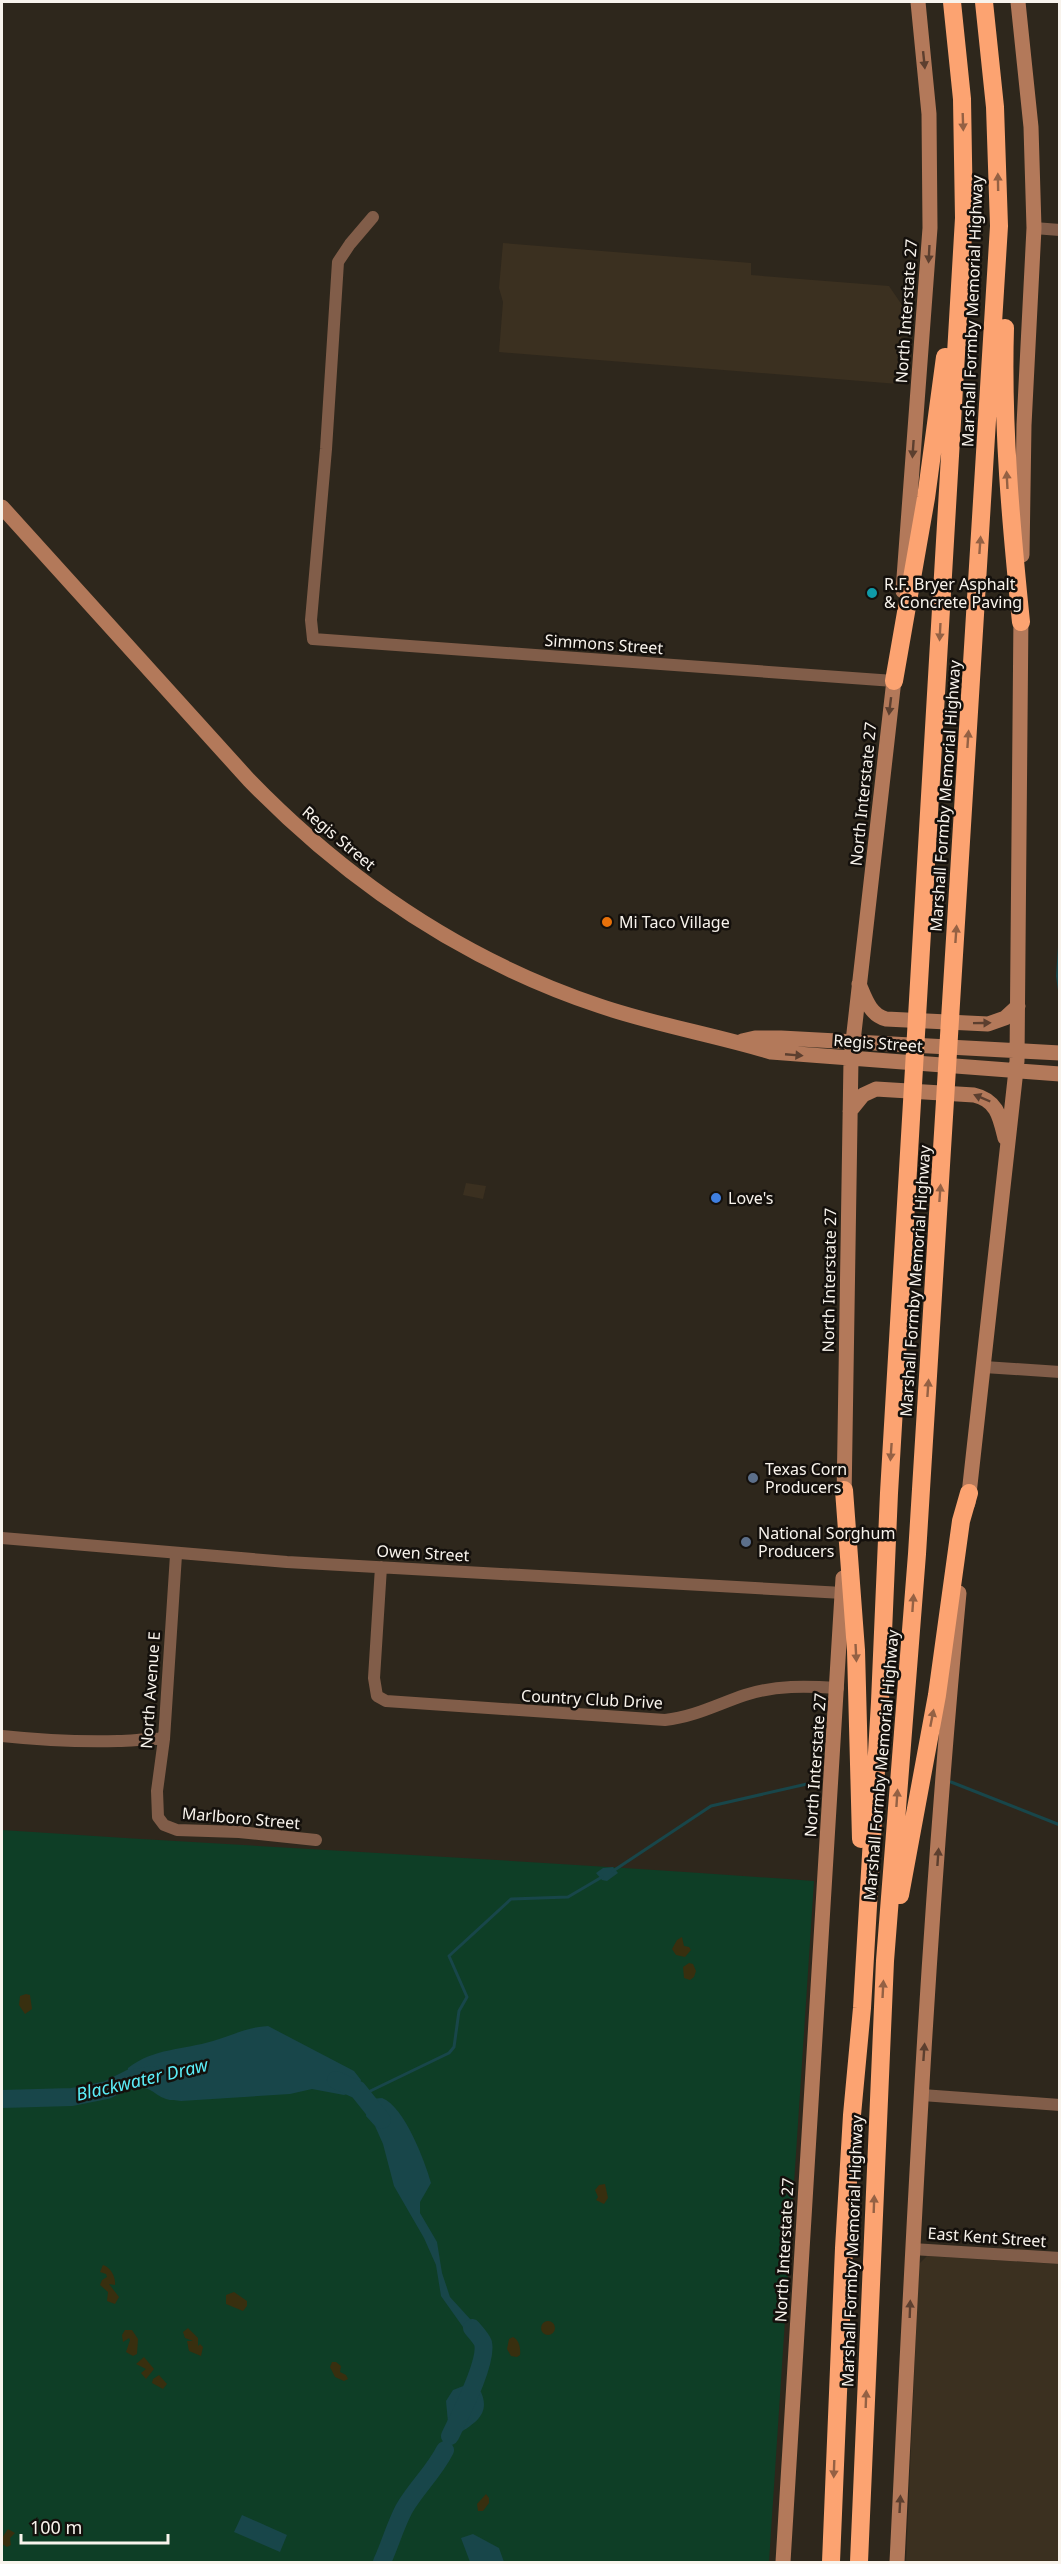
<svg xmlns="http://www.w3.org/2000/svg" width="1061" height="2564" font-family="'Noto Sans',sans-serif">
<rect width="100%" height="100%" fill="#2e271c"/>
<!-- built -->
<path fill="#3b3020" d="M503 243 751 263V275L889 286 904 308 898 384 499 352 503 302 499 288Z
M466 1183 486 1186 483 1199 463 1195Z
M927 2256 1059 2264V2562H906L919 2264Z"/>
<!-- green -->
<path fill="#0e3e26" d="M2 1830C272 1848 543 1861 814 1881L769 2562H2Z"/>
<!-- sand -->
<path fill="#382f0f" d="M682 1937 684 1946 689 1947 691 1950 685 1957 676 1955 672 1949 677 1940Z
M689 1963 693 1964 696 1971 694 1977 690 1980 684 1978 683 1967Z
M26 1994 30 1995 32 2009 25 2014 19 2005 20 1996Z
M599 2185 605 2184 608 2198 604 2204 596 2200 598 2197 595 2190Z
M103 2265C111 2267 116 2278 115 2285L109 2284 119 2297 115 2304 107 2301 108 2292 100 2285 102 2280 107 2277 106 2274 100 2272Z
M234 2292 247 2301V2306L243 2311 226 2304V2295Z
M541 2328a7 7 0 1 1 14 0a7 7 0 1 1-14 0Z
M188 2328 198 2338V2346L200 2344 203 2347 201 2356 189 2351 187 2341H193L185 2338 183 2332Z
M125 2330H132L138 2339 137 2354 133 2356 126 2352 130 2340 129 2338 123 2342 122 2335Z
M513 2337C519 2339 521 2349 520 2355L517 2357 511 2356 507 2349 509 2339Z
M144 2357 154 2369 146 2379 141 2373 146 2369 136 2364Z
M332 2362H336L341 2366 340 2372 346 2375 348 2379 344 2381 335 2377 330 2367Z
M159 2375 167 2384 163 2389 152 2383 153 2379Z
M486 2494 489 2498V2503L483 2511H478L477 2504Z
M8 2529 15 2533 10 2538 11 2545 7 2547 2 2544V2538Z"/>
<!-- water -->
<path fill="#18464a" d="M1059 932V998L1056 976Z
M613 1867 618 1873 607 1881 602 1880 596 1873 603 1868Z
M268 2026 354 2071 361 2080 358 2090 344 2095 312 2089 290 2094 181 2101C176 2100 171 2101 166 2099 159 2097 155 2092 148 2089 137 2085 124 2084 128 2068 154 2048 183 2050 213 2041 233 2035 248 2027 268 2026Z
M382 2098C404 2106 425 2161 431 2183L420 2202V2213L437 2242 442 2273 450 2297 481 2331 488 2344 487 2351 475 2344 441 2296 436 2265 424 2238 394 2186 383 2144 375 2126 366 2116 367 2103 371 2099Z
M466 2385 481 2392C492 2417 470 2425 454 2437L449 2433 446 2401 453 2390Z
M242 2515 287 2535 280 2552 234 2532Z
M473 2534 499 2548 504 2562H470L461 2538Z"/>
<g fill="none" stroke-linecap="round" stroke-linejoin="round">
<!-- stream -->
<path stroke="#18464a" stroke-width="3" d="M951 1782 1060 1825
M613 1871 711 1806 820 1781
M362 2095 449 2053 454 2047 459 2011 467 1997 449 1956 511 1899 568 1897 602 1877"/>
<!-- river -->
<path stroke="#18464a" stroke-width="18" d="M336 2080 358 2090 382 2120
M2 2099 72 2097 107 2090 129 2079 153 2075
M450 2436C459 2417 488 2362 483 2343 481 2338 476 2333 472 2328
M382 2562C390 2545 395 2526 404 2509 416 2488 434 2472 445 2450"/>
<!-- street -->
<path stroke="#815d49" stroke-width="12" d="M373 217 350 244 338 262 326 449 311 620 313 639 894 681
M1034 228 1060 230
M984 1367 1060 1372
M2 1538 287 1562 843 1593
M176 1555 164 1739 157 1791 158 1817 164 1825 177 1830 239 1832 316 1840
M381 1567 374 1678 377 1696 386 1701 665 1720C694 1717 718 1704 745 1695 775 1685 807 1686 838 1688
M2 1736C40 1740 79 1742 118 1741 133 1741 148 1738 164 1739
M922 2095 1060 2105
M912 2249 1060 2258"/>
<!-- secondary -->
<path stroke="#b3795a" stroke-width="15" d="M1018 2 1031 127 1034 228 1024 425 1022 555
M2 507 249 780C348 882 465 961 600 1006 656 1025 715 1035 771 1052L1060 1074
M903 591 930 228 929 114 918 2
M859 984C865 998 870 1015 886 1019L988 1024 1005 1018 1018 1006
M742 1041 755 1038H781L1060 1053
M850 1111 863 1095 876 1089 974 1095C997 1100 1000 1117 1005 1138
M844 1500 851 1059 895 671
M968 1503 1017 1061 1021 612
M783 2562 843 1578
M897 2562C913 2239 928 1915 959 1593"/>
<!-- highway -->
<path stroke="#fca371" stroke-width="18" d="M1005 328C1002 427 1011 524 1021 622
M894 681 926 498 945 357
M844 1490 856 1650 861 1839
M900 1895 937 1695 961 1521 969 1493
M831 2562 844 2248 852 2115 862 2008 880 1702 889 1493 964 218 962 99 952 2
M859 2562 885 1961 917 1554 999 226 995 107 984 2"/>
</g>
<!-- one-way arrows -->
<defs><path id="oneway-solid" d="M-6-.8H1V-3.2L6.5 0L1 3.2V.8H-6Z" transform="scale(1.5)"/></defs>
<g fill="#5c3f2f">
<use href="#oneway-solid" transform="translate(924 60) rotate(84)"/>
<use href="#oneway-solid" transform="translate(929 254) rotate(93)"/>
<use href="#oneway-solid" transform="translate(913 449) rotate(94)"/>
<use href="#oneway-solid" transform="translate(890 706) rotate(97)"/>
<use href="#oneway-solid" transform="translate(982 1023) rotate(-1)"/>
<use href="#oneway-solid" transform="translate(794 1055) rotate(5)"/>
<use href="#oneway-solid" transform="translate(982 1098) rotate(-157)"/>
<use href="#oneway-solid" transform="translate(938 1857) rotate(-86)"/>
<use href="#oneway-solid" transform="translate(924 2052) rotate(-86)"/>
<use href="#oneway-solid" transform="translate(910 2309) rotate(-88)"/>
<use href="#oneway-solid" transform="translate(900 2504) rotate(-87)"/>
</g>
<g fill="#946144">
<use href="#oneway-solid" transform="translate(963 122) rotate(88)"/>
<use href="#oneway-solid" transform="translate(998 182) rotate(-91)"/>
<use href="#oneway-solid" transform="translate(1007 480) rotate(-93)"/>
<use href="#oneway-solid" transform="translate(980 545) rotate(-86)"/>
<use href="#oneway-solid" transform="translate(940 632) rotate(93)"/>
<use href="#oneway-solid" transform="translate(968 739) rotate(-86)"/>
<use href="#oneway-solid" transform="translate(956 934) rotate(-86)"/>
<use href="#oneway-solid" transform="translate(940 1193) rotate(-86)"/>
<use href="#oneway-solid" transform="translate(928 1388) rotate(-86)"/>
<use href="#oneway-solid" transform="translate(891 1452) rotate(94)"/>
<use href="#oneway-solid" transform="translate(913 1603) rotate(-86)"/>
<use href="#oneway-solid" transform="translate(856 1653) rotate(87)"/>
<use href="#oneway-solid" transform="translate(932 1718) rotate(-79)"/>
<use href="#oneway-solid" transform="translate(897 1798) rotate(-86)"/>
<use href="#oneway-solid" transform="translate(883 1989) rotate(-87)"/>
<use href="#oneway-solid" transform="translate(874 2204) rotate(-88)"/>
<use href="#oneway-solid" transform="translate(866 2399) rotate(-88)"/>
<use href="#oneway-solid" transform="translate(834 2469) rotate(92)"/>
</g>
<!-- markers -->
<circle fill="#0f9aa8" stroke="#14100c" stroke-width="2" cx="872" cy="593" r="6"/>
<circle fill="#e8710a" stroke="#14100c" stroke-width="2" cx="607" cy="922" r="6"/>
<circle fill="#3f7fe0" stroke="#14100c" stroke-width="2" cx="716" cy="1198" r="6"/>
<g fill="#5c6f8a" stroke="#14100c" stroke-width="2">
<circle cx="753" cy="1478" r="6"/>
<circle cx="746" cy="1542" r="6"/>
</g>
<g text-anchor="middle" stroke-width="5" stroke-linejoin="round" paint-order="stroke">
<!-- street labels -->
<g font-size="16" fill="#f8f3ec" stroke="#14100c">
<text transform="translate(906 311) rotate(-86)" y="6">North Interstate 27</text>
<text transform="translate(972 311) rotate(-88)" y="6">Marshall Formby Memorial Highway</text>
<text transform="translate(604 644) rotate(4)" y="6">Simmons Street</text>
<text transform="translate(863 794) rotate(-84)" y="6">North Interstate 27</text>
<text transform="translate(945 796) rotate(-86)" y="6">Marshall Formby Memorial Highway</text>
<text transform="translate(339 838) rotate(40)" y="6">Regis Street</text>
<text transform="translate(878 1043) rotate(4)" y="6">Regis Street</text>
<text transform="translate(829 1280) rotate(-89)" y="6">North Interstate 27</text>
<text transform="translate(915 1281) rotate(-86)" y="6">Marshall Formby Memorial Highway</text>
<text transform="translate(423 1553) rotate(3)" y="6">Owen Street</text>
<text transform="translate(150 1690) rotate(-86)" y="6">North Avenue E</text>
<text transform="translate(592 1699) rotate(3)" y="6">Country Club Drive</text>
<text transform="translate(815 1765) rotate(-86)" y="6">North Interstate 27</text>
<text transform="translate(881 1765) rotate(-85)" y="6">Marshall Formby Memorial Highway</text>
<text transform="translate(241 1818) rotate(5)" y="6">Marlboro Street</text>
<text transform="translate(987 2237) rotate(4)" y="6">East Kent Street</text>
<text transform="translate(784 2250) rotate(-87)" y="6">North Interstate 27</text>
<text transform="translate(852 2251) rotate(-88)" y="6">Marshall Formby Memorial Highway</text>
</g>
<!-- poi labels -->
<g font-size="16" fill="#f8f3ec" stroke="#14100c" text-anchor="start">
<text x="884" y="590">R.F. Bryer Asphalt<tspan x="884" dy="18">&amp; Concrete Paving</tspan></text>
<text x="619" y="928">Mi Taco Village</text>
<text x="728" y="1204">Love's</text>
<text x="765" y="1475">Texas Corn<tspan x="765" dy="18">Producers</tspan></text>
<text x="758" y="1539">National Sorghum<tspan x="758" dy="18">Producers</tspan></text>
</g>
<!-- water labels -->
<g font-size="18" font-style="italic" fill="#5beef8" stroke="#14100c">
<text transform="translate(142 2080) rotate(-13)" y="6">Blackwater Draw</text>
</g>
</g>
<!-- border -->
<rect width="1061" height="2564" fill="none" stroke="#f8f3ec" stroke-width="6"/>
<!-- scale -->
<path d="M21 2534v9h147v-9" fill="none" stroke="#f8f3ec" stroke-width="3"/>
<text x="30" y="2534" font-size="18" fill="#f8f3ec" stroke="#14100c" stroke-width="4.5" paint-order="stroke">100 m</text>
</svg>
